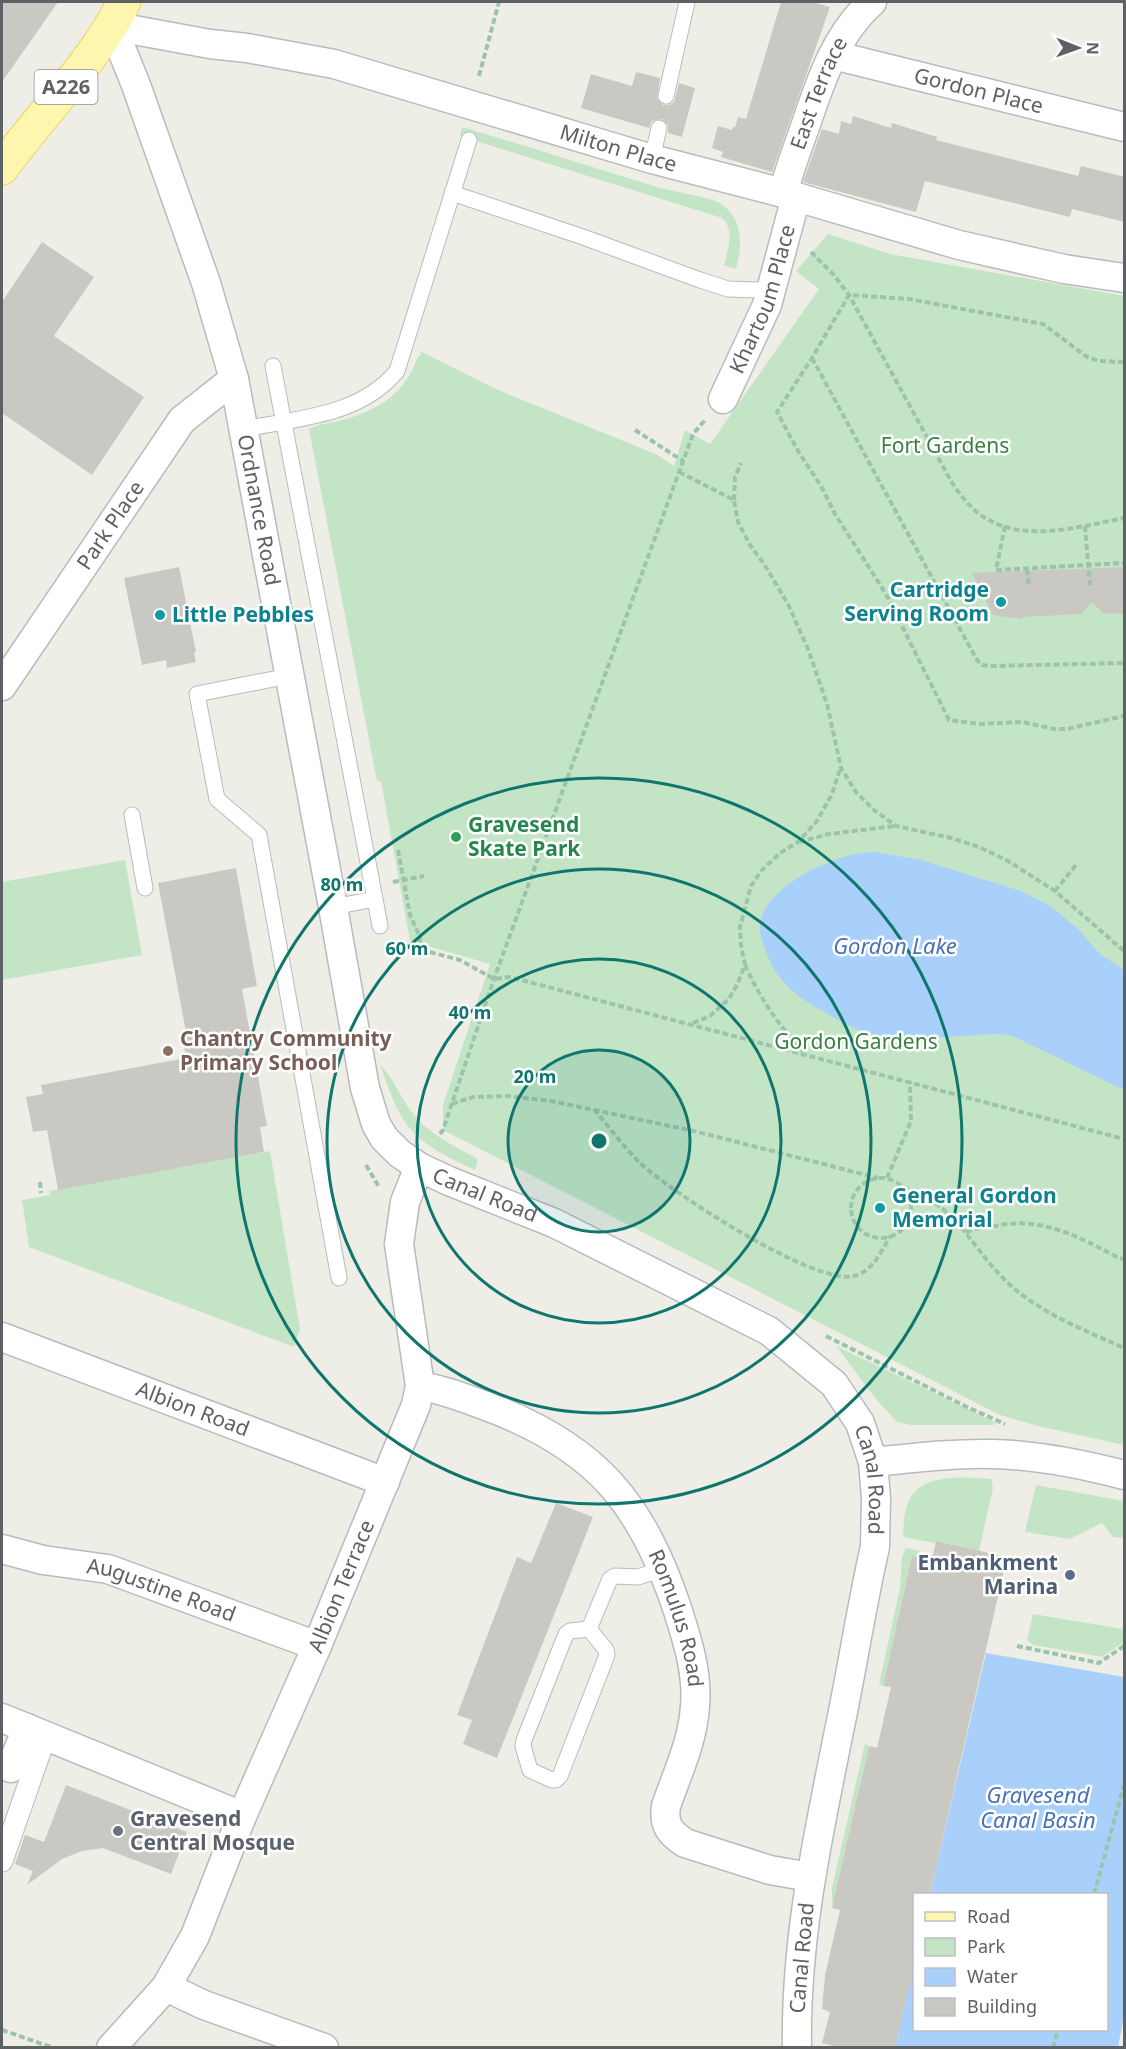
<svg xmlns="http://www.w3.org/2000/svg" width="1126" height="2049" font-family="'Noto Sans',sans-serif">
<rect width="100%" height="100%" fill="#efeee6"/>
<!-- green -->
<path fill="#c3e5c6" d="M462 127C527 146 590 167 654 186 669 191 710 197 720 203 743 218 743 246 736 269L724 265C728 249 735 230 722 218L460 136Z
M828 234 890 254 1124 296V1445L1038 1426 1000 1415 443 1130V1105L490 964 410 941 381 781H377L309 429C320 423 334 423 346 419 382 408 406 392 418 356H421L420 351 496 389 658 455 674 466 685 430 710 444 819 289 796 271Z
M125 860 142 955 2 980V882Z
M380 1064C393 1078 400 1096 411 1111 429 1135 453 1145 478 1159L475 1170C412 1141 402 1130 380 1064Z
M270 1151 300 1329 294 1347 29 1247 22 1200 50 1195 49 1191Z
M836 1346 995 1422 994 1425H911L897 1422 876 1399Z
M991 1479 993 1488 979 1551 936 1541 935 1543 903 1537C904 1528 903 1518 906 1509 914 1472 962 1477 991 1479Z
M1036 1485 1124 1501V1538L1113 1537 1102 1523 1070 1539 1025 1532Z
M906 1548 920 1551 921 1558 912 1556 883 1686 879 1684 900 1588 902 1557Z
M1033 1614 1124 1629V1642L1102 1657 1033 1645 1027 1640Z
M865 1743 869 1746 833 1904 832 1902V1888Z"/>
<!-- water -->
<path fill="#a9d0fb" d="M874 852 921 860 1021 891 1052 907 1079 930 1100 954 1124 970V1090L1013 1036 996 1034C960 1035 902 1043 868 1033 852 1029 837 1019 823 1011 798 998 777 982 767 954 762 943 758 931 761 919 768 889 820 863 847 856 855 853 865 853 874 852Z
M986 1653 1124 1677V2016L1118 2047 895 2048 914 1963V2030H1106V1894H930Z"/>
<!-- building -->
<path fill="#cac8c2" d="M2 2H58L2 82Z
M781 2H812L830 7 772 172 721 157 723 152 712 148 718 126 732 130 733 127H735L738 117 746 119Z
M636 72 660 78 657 98 663 105H669L674 102 679 83 695 88 682 137 668 133V125L662 119 652 121 649 128 581 108 591 74 632 86Z
M853 116 891 128 892 123 937 137 936 140 1078 176 1081 166 1125 177V222L1072 209 1070 217 925 181 916 212 803 182 822 129 839 134 841 121 851 124Z
M42 242 94 277 54 336 144 397 92 475 2 413V302Z
M179 567 196 652 194 653 196 662 167 668 166 660 142 665 124 578Z
M1125 567V614L1103 613 1092 602 1081 614 1023 617 1022 619 993 615 972 573Z
M236 868 257 986 242 989 267 1126 260 1127 264 1152 58 1190 47 1130 33 1132 26 1097 43 1094 41 1085 186 1058 182 1033 186 1032 158 883Z
M556 1503 593 1517 497 1758 463 1744 472 1720 457 1715 517 1557 531 1563Z
M936 1541 1007 1557 930 1894H915V1961L895 2048H841L822 2043 830 2012 822 2009 825 1975 840 1910 832 1908 869 1746 877 1748 891 1687 883 1686 912 1556 921 1558 922 1554 933 1555Z
M66 1785 187 1832 171 1874 103 1848 82 1851 62 1859 27 1885 33 1871 15 1864 25 1835 44 1842Z"/>
<g fill="none" stroke-linecap="round" stroke-linejoin="round">
<!-- service casing -->
<g stroke="#b8babf" stroke-width="17">
<path id="service" d="M666 96 687 2
M652 159 659 128
M452 193 583 237 700 280 728 289 757 290 770 292
M273 366 375 899 333 907
M245 429C298 418 360 416 397 371L469 140
M289 676 197 694 217 799 259 835 339 1278
M132 815 145 888
M375 899 380 926
M589 1629 606 1650 607 1655 560 1776 556 1780H552L530 1770 523 1746 524 1740 566 1634 570 1631Z
M589 1629 610 1579 615 1576 638 1577 663 1569"/>
</g>
<!-- pedestrian casing -->
<g stroke="#b8babf" stroke-width="23">
<path id="pedestrian" d="M2 1861 46 1735"/>
</g>
<!-- minor casing -->
<g stroke="#b8babf" stroke-width="31">
<g id="minor">
<path id="s1" d="M112 26 136 85 206 283 234 379 333 907 365 1088 376 1124 384 1138 399 1153 419 1167 449 1181 554 1223 769 1331 834 1384 860 1423 873 1462 876 1498 875 1547C861 1608 852 1670 839 1731 818 1836 795 1940 797 2048"/>
<path id="s2" d="M112 26 210 44 247 48 334 64 652 159 783 193 959 245 1064 269 1124 278"/>
<path id="s3" d="M833 55 1124 127"/>
<path id="s4" d="M783 193C789 171 797 149 805 127 820 82 836 34 872 2"/>
<path id="s5" d="M723 399 767 305 796 197"/>
<path id="s6" d="M2 686 182 420 234 379"/>
<path id="s7" d="M2 1337 385 1482"/>
<path id="s8" d="M420 1386C445 1390 470 1400 494 1409 597 1449 642 1504 677 1608 687 1639 698 1673 695 1706 693 1741 677 1774 666 1806 663 1825 670 1833 685 1843L770 1870 810 1877"/>
<path d="M873 1462C913 1458 953 1453 993 1454 1037 1455 1082 1464 1124 1475"/>
<path id="s9" d="M2 1549 43 1560 108 1569 317 1646"/>
<path d="M2 1718 242 1816"/>
<path d="M11 1768 27 1728"/>
<path d="M166 1987 204 2005 324 2048"/>
<path id="s10" d="M111 2048 166 1987 195 1936 242 1816 317 1646 416 1405 420 1386 399 1244 405 1202 419 1167"/>
</g>
</g>
<!-- primary casing -->
<g stroke="#ecd262" stroke-width="35">
<path id="primary" d="M2 168C42 113 93 64 124 2"/>
</g>
<!-- path -->
<path stroke="#9bc4ab" stroke-width="4" stroke-dasharray="6 3" stroke-linecap="butt" d="M479 76 499 2
M811 252 834 275 849 295 951 481C959 493 967 504 978 513 1019 545 1078 527 1124 518
M812 358 977 660 982 665 990 666 1124 663
M1124 362 1099 361 1087 357 1043 324 909 299 849 295 812 358 777 412 798 451 821 486 835 514 886 594 949 720 979 724 1023 722 1054 729H1067L1124 716
M635 430 683 461
M679 472 734 500 738 522 750 545 764 564 788 604 808 649 827 704 841 768 856 792 874 810 896 826 951 838 979 847 1008 861 1055 891 1124 951
M734 500 735 477 741 463
M1005 526 996 570 1124 563
M1085 526 1090 585
M1027 569 1029 586
M799 842 829 834 895 826
M398 850 410 915 420 937 419 949
M393 882 424 876
M1055 891 1076 865
M395 943 460 960 494 979 510 977 1124 1139
M745 965C761 1000 778 1024 804 1053
M693 1023 710 1016 729 999 738 983 745 964 741 946 740 927 751 886 761 871 780 853 798 842 817 821 832 794 840 769
M452 1104 473 1097 508 1096 551 1101 694 1131 878 1178
M594 1109C609 1127 623 1146 639 1162 669 1191 815 1286 854 1276 872 1272 882 1251 890 1236
M440 1134 443 1130 494 979 679 472 693 434 705 420
M366 1165 379 1187
M851 1208a30 30 0 1 1 60 0a30 30 0 1 1-60 0Z
M887 1178 911 1121 910 1082
M40 1182 41 1193
M903 1187C959 1206 969 1246 1007 1282 1039 1313 1085 1330 1124 1348
M966 1232C975 1229 984 1227 994 1226 1042 1216 1077 1236 1119 1258L1124 1259
M826 1336 967 1407 1005 1424
M1017 1646 1099 1663 1124 1646
M1094 1894 1124 1785
M2 2030 54 2048
M1053 2048 1058 2030"/>
<!-- service -->
<use href="#service" stroke="#fff" stroke-width="15"/>
<!-- pedestrian -->
<use href="#pedestrian" stroke="#fff" stroke-width="21"/>
<!-- minor -->
<use href="#minor" stroke="#fff" stroke-width="28"/>
<!-- primary -->
<use href="#primary" stroke="#fcf6ae" stroke-width="33"/>
</g>
<!-- distance rings -->
<circle cx="599" cy="1141" r="91" fill="#0f766e" fill-opacity=".12"/>
<g fill="none" stroke="#0f766e" stroke-width="3">
<circle cx="599" cy="1141" r="91"/>
<circle cx="599" cy="1141" r="182"/>
<circle cx="599" cy="1141" r="272"/>
<circle cx="599" cy="1141" r="363"/>
</g>
<!-- markers -->
<g fill="#0f9aa8" stroke="#fff" stroke-width="2">
<circle cx="1001" cy="602" r="6"/>
<circle cx="160" cy="615" r="6"/>
<circle cx="880" cy="1208" r="6"/>
</g>
<circle fill="#2e9e5b" stroke="#fff" stroke-width="2" cx="456" cy="837" r="6"/>
<circle fill="#8d6e63" stroke="#fff" stroke-width="2" cx="168" cy="1051" r="6"/>
<circle fill="#5c6f8a" stroke="#fff" stroke-width="2" cx="1070" cy="1575" r="6"/>
<circle fill="#6b7280" stroke="#fff" stroke-width="2" cx="118" cy="1831" r="6"/>
<g text-anchor="middle" stroke-width="5" stroke-linejoin="round" paint-order="stroke">
<!-- shield labels -->
<rect fill="#fff" stroke="#8e9093" stroke-width="1.5" x="34.5" y="70" width="63" height="34" rx="4.5"/>
<g font-size="20" font-weight="bold" fill="#5d6065">
<text x="66" y="94">A226</text>
</g>
<!-- street labels -->
<g font-size="21" fill="#5d6065" stroke="#fff">
<text dy="7" stroke="none"><textPath href="#s3" startOffset="150">Gordon Place</textPath></text>
<text dy="7" stroke="none"><textPath href="#s4" startOffset="106">East Terrace</textPath></text>
<text dy="7" stroke="none"><textPath href="#s2" startOffset="522">Milton Place</textPath></text>
<text dy="7" stroke="none"><textPath href="#s5" startOffset="108">Khartoum Place</textPath></text>
<text dy="7" stroke="none"><textPath href="#s1" startOffset="507">Ordnance Road</textPath></text>
<text dy="7" stroke="none"><textPath href="#s6" startOffset="194">Park Place</textPath></text>
<text dy="7" stroke="none"><textPath href="#s1" startOffset="1266">Canal Road</textPath></text>
<text dy="7" stroke="none"><textPath href="#s7" startOffset="204">Albion Road</textPath></text>
<text dy="7" stroke="none"><textPath href="#s1" startOffset="1770">Canal Road</textPath></text>
<text dy="7" stroke="none"><textPath href="#s10" startOffset="520">Albion Terrace</textPath></text>
<text dy="7" stroke="none"><textPath href="#s9" startOffset="165">Augustine Road</textPath></text>
<text dy="7" stroke="none"><textPath href="#s8" startOffset="369">Romulus Road</textPath></text>
<text transform="translate(802 1958) rotate(-85)" y="7">Canal Road</text>
</g>
<!-- park labels -->
<g font-size="21" fill="#388142" stroke="#fff">
<text x="945" y="453">Fort Gardens</text>
<text x="856" y="1049">Gordon Gardens</text>
</g>
<!-- culture labels -->
<g font-size="21" font-weight="bold" fill="#0d838f" stroke="#fff" text-anchor="start">
<text x="989" y="597" text-anchor="end">Cartridge<tspan x="989" dy="24">Serving Room</tspan></text>
<text x="172" y="622">Little Pebbles</text>
<text x="892" y="1203">General Gordon<tspan x="892" dy="24">Memorial</tspan></text>
</g>
<!-- leisure labels -->
<g font-size="21" font-weight="bold" fill="#27864d" stroke="#fff" text-anchor="start">
<text x="468" y="832">Gravesend<tspan x="468" dy="24">Skate Park</tspan></text>
</g>
<!-- education labels -->
<g font-size="21" font-weight="bold" fill="#785e54" stroke="#fff" text-anchor="start">
<text x="180" y="1046">Chantry Community<tspan x="180" dy="24">Primary School</tspan></text>
</g>
<!-- service labels -->
<g font-size="21" font-weight="bold" fill="#4e5e75" stroke="#fff" text-anchor="end">
<text x="1058" y="1570">Embankment<tspan x="1058" dy="24">Marina</tspan></text>
</g>
<!-- worship labels -->
<g font-size="21" font-weight="bold" fill="#5b616d" stroke="#fff" text-anchor="start">
<text x="130" y="1826">Gravesend<tspan x="130" dy="24">Central Mosque</tspan></text>
</g>
<!-- water labels -->
<g font-size="22" font-style="italic" fill="#4874b6" stroke="#fff">
<text x="895" y="954">Gordon Lake</text>
<text x="1038" y="1803">Gravesend<tspan x="1038" dy="25">Canal Basin</tspan></text>
</g>
</g>
<circle cx="599" cy="1141" r="9" fill="#0f766e" stroke="#fff" stroke-width="3"/>
<g font-size="18" text-anchor="middle" font-weight="bold" fill="#0f766e" stroke="#fff" stroke-width="5" stroke-linejoin="round" paint-order="stroke">
<text x="342" y="891">80 m</text>
<text x="407" y="955">60 m</text>
<text x="470" y="1019">40 m</text>
<text x="535" y="1083">20 m</text>
</g>
<!-- border -->
<rect width="1126" height="2049" fill="none" stroke="#5d6065" stroke-width="6"/>
<!-- legend -->
<rect x="913" y="1893" width="195" height="138" fill="#ffffff" stroke="#bebfc1" stroke-width="1.5"/>
<rect x="925" y="1912" width="30" height="9" fill="#fcf6ae" stroke="#bebfc1" stroke-width="1.5"/>
<text x="967" y="1923" font-size="18" fill="#5d6065">Road</text>
<rect x="925" y="1938" width="30" height="18" fill="#c3e5c6" stroke="#bebfc1" stroke-width="1.5"/>
<text x="967" y="1953" font-size="18" fill="#5d6065">Park</text>
<rect x="925" y="1968" width="30" height="18" fill="#a9d0fb" stroke="#bebfc1" stroke-width="1.5"/>
<text x="967" y="1983" font-size="18" fill="#5d6065">Water</text>
<rect x="925" y="1998" width="30" height="18" fill="#cac8c2" stroke="#bebfc1" stroke-width="1.5"/>
<text x="967" y="2013" font-size="18" fill="#5d6065">Building</text>
<!-- north arrow -->
<g transform="translate(1078 48) rotate(91)" stroke="#ffffff" stroke-width="4.5" paint-order="stroke">
<path d="M0-4.5L10 22L0 15L-10 22Z" fill="#5d6065"/>
<text y="-9" font-size="16" font-weight="bold" text-anchor="middle" fill="#5d6065">N</text>
</g>
</svg>
